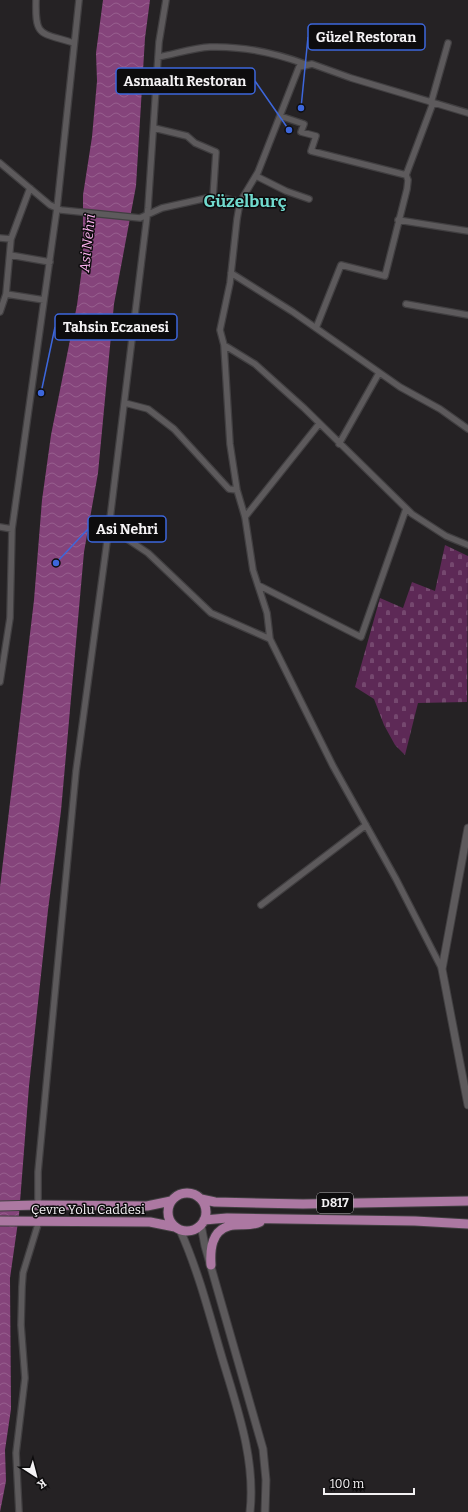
<svg xmlns="http://www.w3.org/2000/svg" width="468" height="1512" font-family="Bitter,serif">
<defs>
<pattern id="cemetery-stones" width="16" height="16" patternUnits="userSpaceOnUse"><rect width="16" height="16" fill="#5d2956"/><path d="M2 7V4a2 2 0 0 1 4 0v3zM10 15v-3a2 2 0 0 1 4 0v3z" fill="#75486f"/></pattern>
<pattern id="water-waves" width="16" height="10" patternUnits="userSpaceOnUse"><rect width="16" height="10" fill="#85447b"/><path d="M0 5q4-4 8 0t8 0" fill="none" stroke="#975f8e"/></pattern>
</defs>
<rect width="100%" height="100%" fill="#252224"/>
<!-- cemetery -->
<path fill="url(#cemetery-stones)" d="M445 545 468 556 467 702 418 703 405 755 395 745 384 725 374 699 355 687 380 598 403 608 412 582 435 591Z"/>
<!-- water -->
<path fill="url(#water-waves)" d="M103 0H150L145 38 136 186 114 304 98 473 84 552 61 811 48 910 29 1086 19 1215 10 1278 11 1409 5 1450 6 1481 0 1512V887L34 600 42 500 51 435 77 305 83 261V195L92 137 97 81 96 53Z"/>
<g fill="none" stroke-linecap="round" stroke-linejoin="round">
<!-- minor casing -->
<g stroke="#413f41" stroke-width="8">
<path id="minor" d="M36 0C35 38 40 32 74 43
M166 0 159 42 148 208 109 527 148 553 211 613 270 639
M158 57C175 54 193 48 210 47 242 46 275 53 305 64
M431 103 448 43
M468 113 351 78 312 64 299 67 258 172 240 202 237 219 230 283 220 330 224 345 255 364 304 408 412 514 446 536 468 545
M280 116 304 124 301 132 316 136 311 151 406 175
M154 128 187 136 195 143 216 152 213 198
M0 163 50 205 61 210 140 218 162 208 207 198H223L240 202
M256 176 286 191 309 199
M398 220 468 231
M0 238 11 239
M10 255 50 262
M231 273 293 312 400 387 440 409 468 429
M6 294 44 300
M406 304 468 315
M0 312 6 294 11 239 30 188
M316 328 341 265 385 276 407 189 408 180 406 175 433 103
M224 345 230 444 237 490 245 517 253 570 267 613 270 639 333 766 396 879 442 969
M125 403 148 409 174 429 229 489 237 490
M339 444 379 373
M245 517 319 424
M0 527 12 529 57 208 79 0
M258 585 361 637 406 509
M0 682 10 618 12 529
M261 905 366 825
M38 1205V1172L76 771 109 527
M19 1512 16 1453 25 1378 21 1325 22 1287 23 1273 39 1221"/>
</g>
<!-- tertiary casing -->
<g stroke="#413f41" stroke-width="9">
<path id="tertiary" d="M468 828 442 969 468 1105
M201 1225 205 1246 263 1449 266 1480 265 1512
M180 1230C198 1270 209 1313 221 1354 236 1405 256 1458 250 1512"/>
</g>
<!-- trunk casing -->
<g stroke="#413f41" stroke-width="11">
<path id="trunk" d="M168 1212a19 19 0 1 1 38 0a19 19 0 1 1-38 0Z
M201 1199 215 1202 303 1204 468 1201
M0 1206 38 1205 147 1206 171 1201
M204 1220 227 1218 415 1221 468 1224
M0 1221 150 1222 175 1227
M211 1265C210 1250 211 1231 229 1226 239 1223 250 1227 260 1222"/>
</g>
<!-- minor -->
<use href="#minor" stroke="#5d5a5c" stroke-width="5.5"/>
<!-- tertiary -->
<use href="#tertiary" stroke="#5d5a5c" stroke-width="7"/>
<!-- trunk -->
<use href="#trunk" stroke="#ac78a2" stroke-width="9"/>
</g>
<g text-anchor="middle" stroke-width="3" stroke-linejoin="round" paint-order="stroke">
<!-- shield labels -->
<rect fill="#0d0c0d" stroke="#afadaf" stroke-width="1" x="317" y="1193" width="36" height="20" rx="3"/>
<g font-size="12" font-weight="bold" fill="#f4f2f4">
<text x="335" y="1207">D817</text>
</g>
<!-- street labels -->
<g font-size="13" fill="#f4f2f4" stroke="#0d0c0d">
<text x="88" y="1214">Çevre Yolu Caddesi</text>
</g>
<!-- water labels -->
<g font-size="14" font-style="italic" fill="#fdb3f0" stroke="#0d0c0d">
<text transform="translate(87 243) rotate(-84)" y="5">Asi Nehri</text>
</g>
<!-- district labels -->
<g font-size="17" font-weight="bold" fill="#71dace" stroke="#0d0c0d">
<text x="245" y="207">Güzelburç</text>
</g>
</g>
<!-- callouts -->
<path fill="none" stroke="#3d67dc" stroke-width="1.5" d="M301 108L308 37M289 130L255 81M41 393L55 327M56 563L88 529"/>
<g fill="#3d67dc" stroke="#0d0c0d" stroke-width="1.5">
<circle cx="301" cy="108" r="4"/>
<circle cx="289" cy="130" r="4"/>
<circle cx="41" cy="393" r="4"/>
<circle cx="56" cy="563" r="4"/>
</g>
<g fill="#0d0c0d" stroke="#3d67dc" stroke-width="1.5">
<rect x="308" y="24" width="117" height="26" rx="4"/>
<rect x="116" y="68" width="139" height="26" rx="4"/>
<rect x="55" y="314" width="122" height="26" rx="4"/>
<rect x="88" y="516" width="78" height="26" rx="4"/>
</g>
<g font-size="14" text-anchor="middle" font-weight="bold" fill="#f4f2f4">
<text x="366" y="42">Güzel Restoran</text>
<text x="185" y="86">Asmaaltı Restoran</text>
<text x="116" y="332">Tahsin Eczanesi</text>
<text x="127" y="534">Asi Nehri</text>
</g>
<!-- north arrow -->
<g transform="translate(36 1476) rotate(144)" stroke="#0d0c0d" stroke-width="3" paint-order="stroke">
<path d="M0-3L7 15L0 10L-7 15Z" fill="#f4f2f4"/>
<text y="-6" font-size="11" font-weight="bold" text-anchor="middle" fill="#f4f2f4">K</text>
</g>
<!-- scale -->
<path d="M324 1488v6h90v-6" fill="none" stroke="#f4f2f4" stroke-width="2"/>
<text x="330" y="1488" font-size="12" fill="#f4f2f4" stroke="#0d0c0d" stroke-width="3" paint-order="stroke">100 m</text>
</svg>
